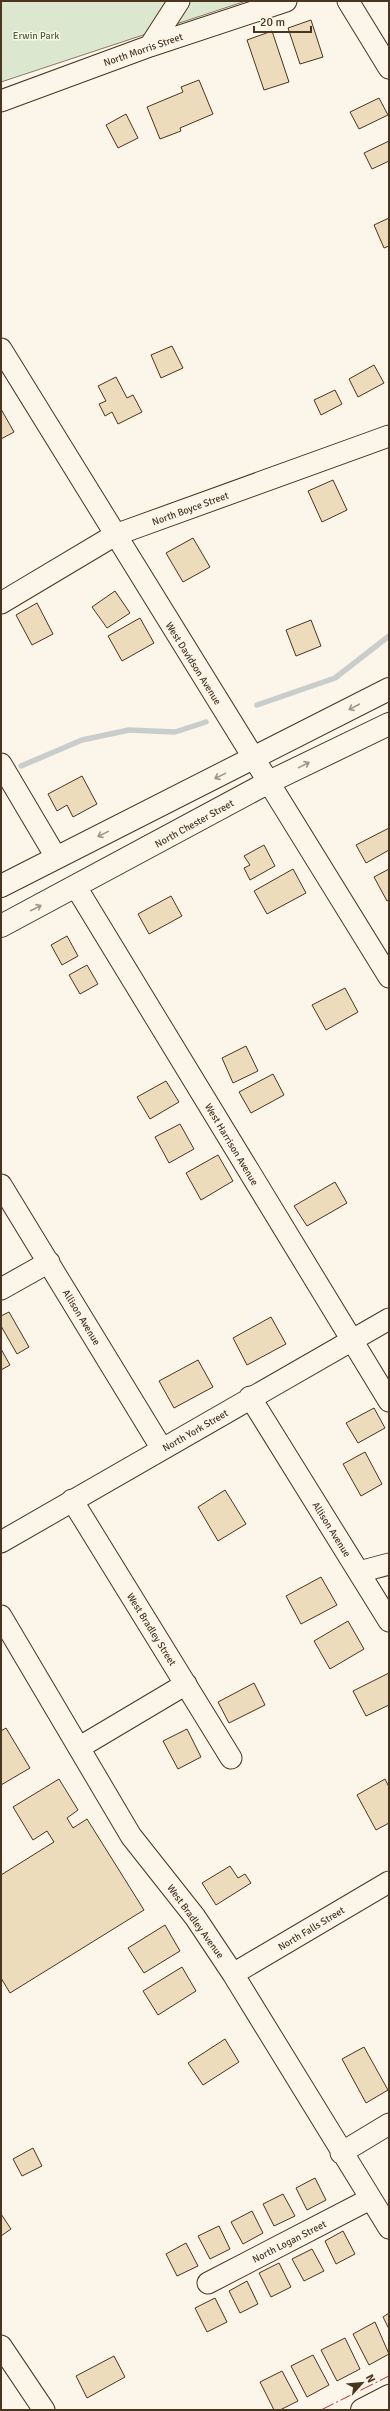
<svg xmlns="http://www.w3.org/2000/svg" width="390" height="2411" font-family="Signika,sans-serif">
<rect width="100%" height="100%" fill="#fbf6e9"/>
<!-- green -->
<path fill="#dce7d0" stroke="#887966" d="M1 1H246L1 82Z"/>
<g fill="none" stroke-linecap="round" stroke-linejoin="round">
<!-- stream -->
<path stroke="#c9cecd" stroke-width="5.5" d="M257 705 335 678 389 636
M21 766 82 740 129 730 175 732 206 722"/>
</g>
<!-- building -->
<path fill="#ecdcbc" stroke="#4a3520" d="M311 20 323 57 300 64 288 28Z
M272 31 289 82 264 90 247 40Z
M199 80 213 114 180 128 181 131 160 139 147 107 183 92 181 87Z
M379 98 388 115 359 129 350 112Z
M126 114 138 138 118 148 106 125Z
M389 141V161L372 169 364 153Z
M389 218V246L384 248 374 225Z
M172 346 183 368 161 378 151 355Z
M374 365 384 383 358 397 349 379Z
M116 377 127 398 133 395 142 412 118 424 112 412 105 416 99 404 106 401 98 386Z
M335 390 342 404 321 415 314 400Z
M1 409 14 432 1 439Z
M333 480 347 510 322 522 308 491Z
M193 538 210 567 183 582 166 553Z
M115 591 130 613 107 628 92 607Z
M37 603 53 634 32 645 16 615Z
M140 618 154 643 122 661 108 636Z
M311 620 321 646 296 656 286 630Z
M82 776 97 804 73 817 67 805 57 811 48 794Z
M389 828V850L366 863 356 845Z
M264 845 275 866 250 880 244 868 250 865 244 856Z
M293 869 306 893 267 914 254 891Z
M389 869V900L387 901 374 877Z
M171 896 182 916 149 934 138 914Z
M67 936 78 956 62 965 51 945Z
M87 965 98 984 80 994 69 975Z
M345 988 358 1012 326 1030 312 1005Z
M246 1046 258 1071 233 1083 222 1058Z
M273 1074 284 1095 251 1113 239 1092Z
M166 1081 179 1102 150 1119 137 1097Z
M180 1124 194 1149 169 1163 155 1137Z
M218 1155 233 1181 201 1200 186 1173Z
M335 1182 347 1203 307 1226 294 1206Z
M9 1312 29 1347 17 1354 1 1326V1316Z
M271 1317 286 1344 247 1365 233 1338Z
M1 1349 10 1365 1 1370Z
M198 1360 213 1387 174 1408 159 1381Z
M374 1408 385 1428 358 1443 346 1423Z
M365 1452 382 1484 361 1496 343 1464Z
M225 1490 246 1524 218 1541 198 1507Z
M321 1577 337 1605 301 1624 286 1596Z
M348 1621 364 1649 330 1669 314 1641Z
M389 1673V1705L366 1716 353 1691Z
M254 1683 265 1705 229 1723 218 1702Z
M6 1728 30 1768 1 1785V1731Z
M187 1729 201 1757 178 1769 163 1741Z
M59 1779 78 1810 67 1818 73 1828 87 1819 144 1910 10 1993 1 1978V1875L54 1842 47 1831 33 1840 13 1807Z
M385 1779 389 1787V1823L376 1830 357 1795Z
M230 1866 238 1878 245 1874 251 1883 216 1905 202 1883Z
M165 1925 180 1951 144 1973 128 1948Z
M182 1967 196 1991 158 2015 143 1991Z
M225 2039 239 2062 203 2085 188 2063Z
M364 2047 388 2090 366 2103 342 2059Z
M33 2148 42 2166 22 2176 13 2159Z
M315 2178 326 2200 307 2210 296 2188Z
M283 2194 295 2216 274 2226 263 2204Z
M252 2211 263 2233 243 2244 231 2222Z
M1 2214 11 2229 1 2236Z
M219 2226 230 2249 210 2259 198 2236Z
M343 2231 355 2254 336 2264 325 2241Z
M186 2243 198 2266 177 2276 166 2254Z
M312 2249 324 2271 304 2281 292 2259Z
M279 2263 291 2287 271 2297 259 2273Z
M247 2281 258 2304 240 2313 229 2291Z
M215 2298 227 2322 207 2332 195 2308Z
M389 2313V2329L383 2317Z
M375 2322 389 2354 369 2365 353 2334Z
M345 2338 360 2369 337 2381 321 2350Z
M313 2355 329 2385 307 2397 291 2366Z
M114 2356 125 2377 87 2398 76 2376Z
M282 2371 298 2401 280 2410H274L260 2382Z"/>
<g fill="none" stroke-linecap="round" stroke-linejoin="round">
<!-- minor casing -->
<g stroke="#4a3520" stroke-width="23">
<path id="minor" d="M348 1 389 68
M150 46 179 1
M1 101 150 46 286 1
M1 349 389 977
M1 603 115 535 389 436
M1 764 56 857
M76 887 389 1401
M1 1185 162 1449
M1 1289 49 1262
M250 1397 389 1621
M72 1500 231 1758
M1 1542 389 1319
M359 1572 389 1564
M1 1616 131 1836 195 1917 233 1974 389 2228
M80 1747 186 1684
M233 1974 389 1882
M341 2153 389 2124
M208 2283 370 2199
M1 2346 44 2410"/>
</g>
<!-- major casing -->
<g stroke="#4a3520" stroke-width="24">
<path id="major" d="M1 886 389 689
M1 926 269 782 389 724
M362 2410 389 2396"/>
</g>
<!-- minor -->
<use href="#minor" stroke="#fbf6e9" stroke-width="21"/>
<!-- major -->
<use href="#major" stroke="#fbf6e9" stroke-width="22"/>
<!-- power -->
<path stroke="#c62828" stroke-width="1" stroke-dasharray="14 3 2 3" stroke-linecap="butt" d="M321 2410 389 2376"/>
</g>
<!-- one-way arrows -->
<defs><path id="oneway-shaft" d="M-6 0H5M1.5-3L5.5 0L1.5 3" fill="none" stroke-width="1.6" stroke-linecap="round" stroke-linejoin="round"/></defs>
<g stroke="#a29684">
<use href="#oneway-shaft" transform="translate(354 707) rotate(152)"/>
<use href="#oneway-shaft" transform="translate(304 765) rotate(-26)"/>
<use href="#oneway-shaft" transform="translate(220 776) rotate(154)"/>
<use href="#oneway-shaft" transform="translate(103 834) rotate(154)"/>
<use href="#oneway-shaft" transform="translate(36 908) rotate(-27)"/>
</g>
<g text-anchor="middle" stroke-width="3" stroke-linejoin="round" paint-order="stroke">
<!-- park labels -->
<g font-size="10" fill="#436837" stroke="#fbf6e9">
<text x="36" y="39">Erwin Park</text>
</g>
<!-- street labels -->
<g font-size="10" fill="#4a3520" stroke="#fbf6e9">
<text transform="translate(143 49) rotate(-19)" y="4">North Morris Street</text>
<text transform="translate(190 508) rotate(-20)" y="4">North Boyce Street</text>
<text transform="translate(194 663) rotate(58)" y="4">West Davidson Avenue</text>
<text transform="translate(194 823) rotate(-29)" y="4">North Chester Street</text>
<text transform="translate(232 1144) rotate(59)" y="4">West Harrison Avenue</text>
<text transform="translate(82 1317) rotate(59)" y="4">Allison Avenue</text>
<text transform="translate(195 1430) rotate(-30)" y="4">North York Street</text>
<text transform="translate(332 1529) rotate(58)" y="4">Allison Avenue</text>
<text transform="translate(152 1629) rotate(58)" y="4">West Bradley Street</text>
<text transform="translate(196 1921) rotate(54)" y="4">West Bradley Avenue</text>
<text transform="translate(311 1928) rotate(-31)" y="4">North Falls Street</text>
<text transform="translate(289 2241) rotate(-27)" y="4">North Logan Street</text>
</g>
</g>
<!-- border -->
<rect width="390" height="2411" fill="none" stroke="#4a3520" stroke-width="4"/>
<!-- north arrow -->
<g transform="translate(362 2383) rotate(63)" stroke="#fbf6e9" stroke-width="3" paint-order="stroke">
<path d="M0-3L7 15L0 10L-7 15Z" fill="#4a3520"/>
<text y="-6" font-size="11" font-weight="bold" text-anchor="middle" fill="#4a3520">N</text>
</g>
<!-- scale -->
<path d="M254 26v6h57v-6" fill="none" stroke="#4a3520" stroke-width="2"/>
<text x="260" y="26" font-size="12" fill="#4a3520" stroke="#fbf6e9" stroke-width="3" paint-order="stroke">20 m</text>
</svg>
